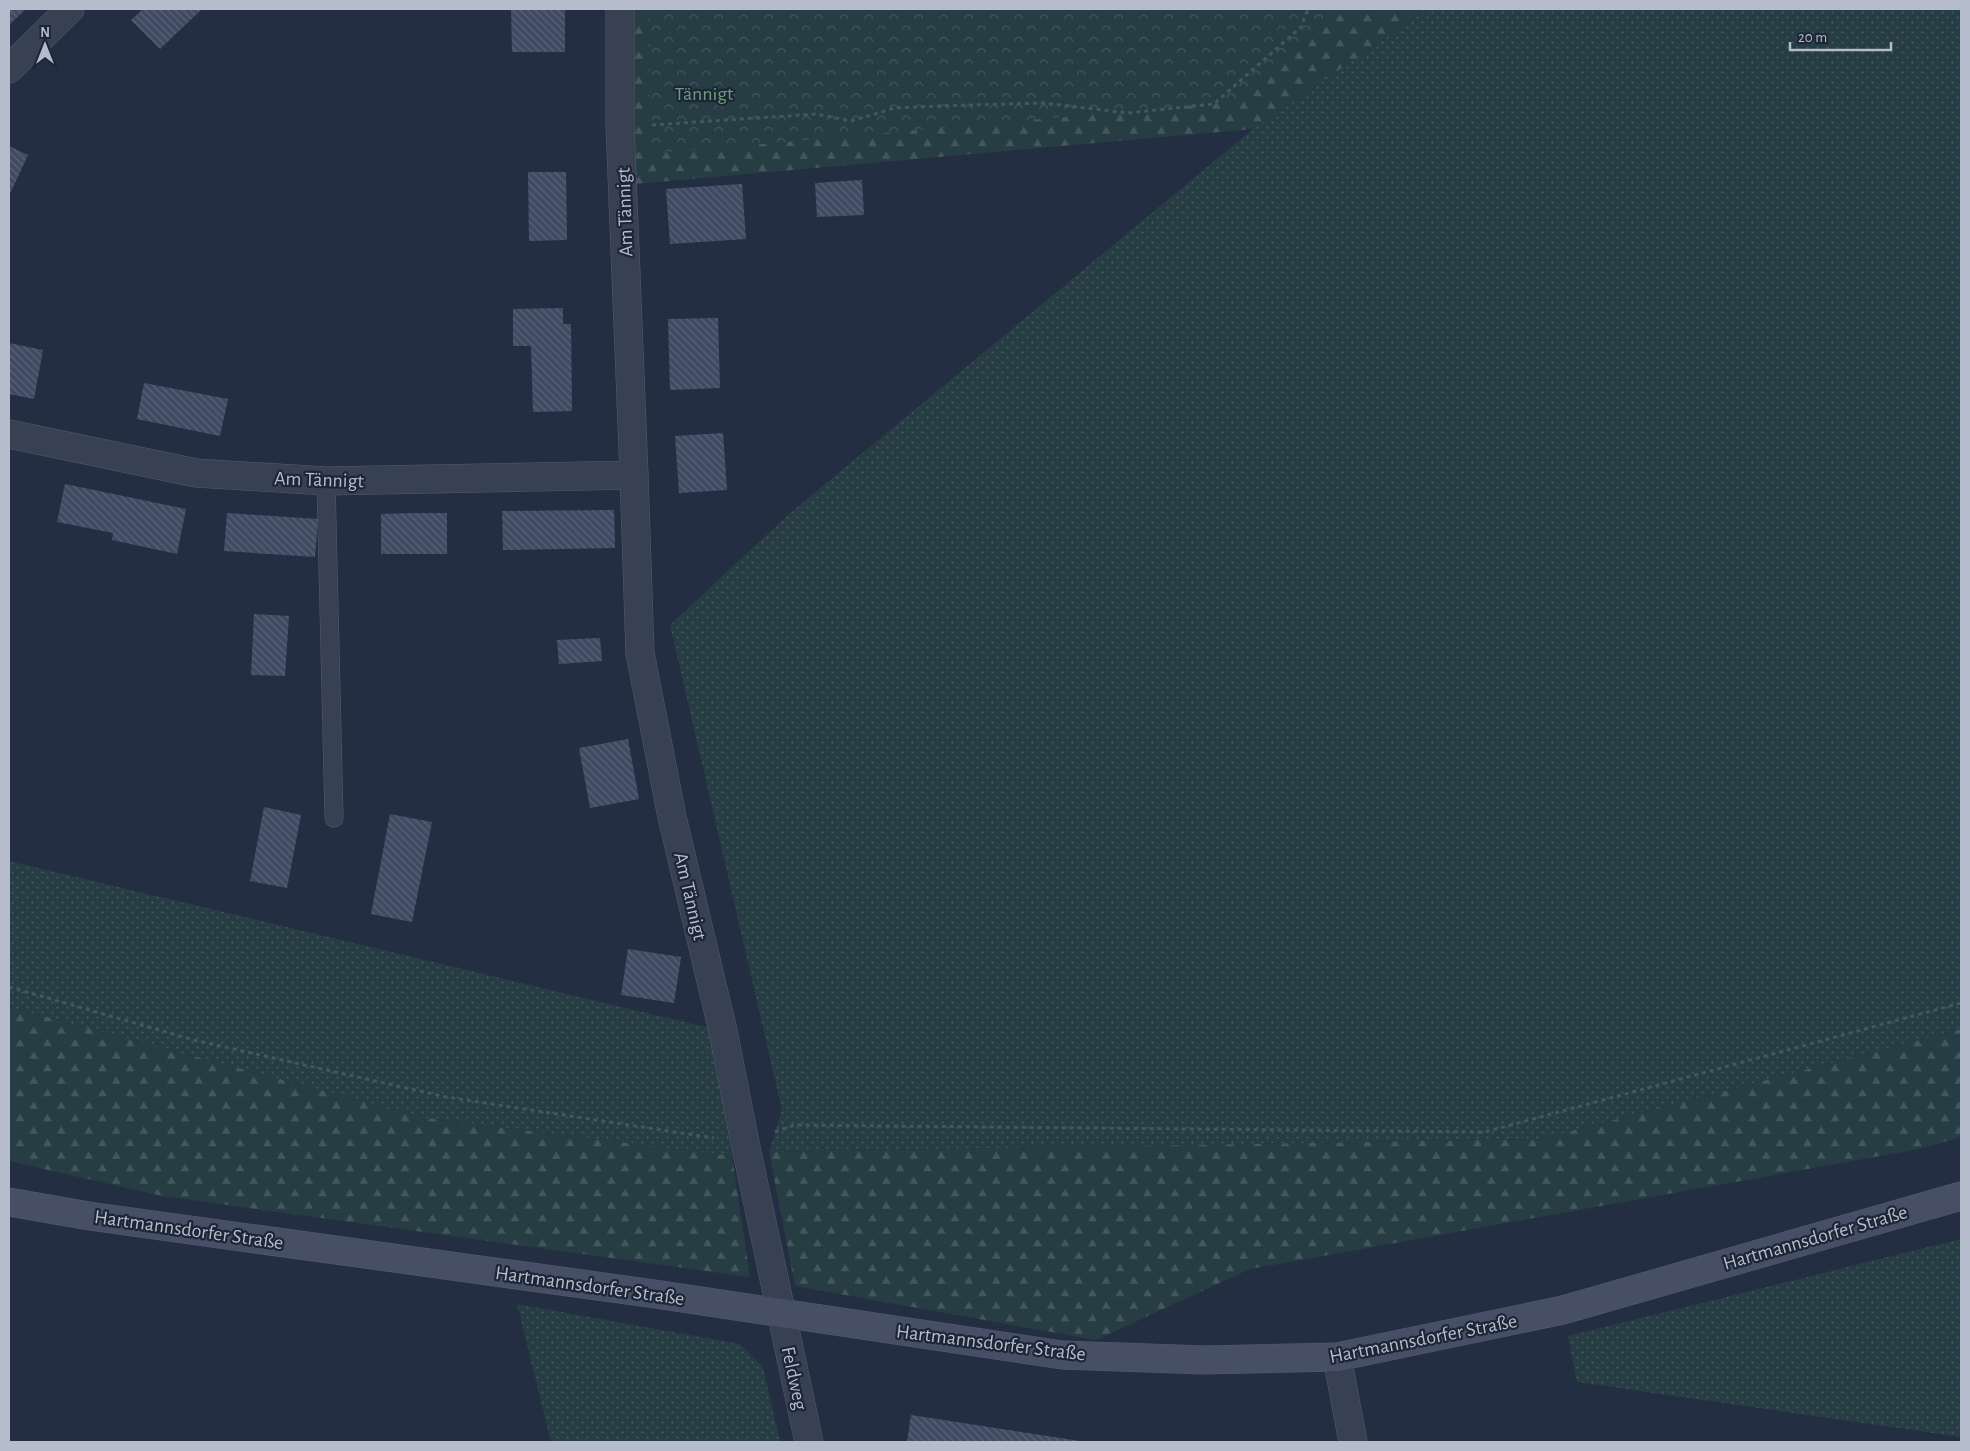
<svg xmlns="http://www.w3.org/2000/svg" width="1970" height="1451" font-family="'Alegreya Sans',sans-serif">
<defs>
<pattern id="grass-dots" width="8" height="8" patternUnits="userSpaceOnUse" patternTransform="scale(1.25)"><rect width="8" height="8" fill="#263d43"/><path d="M2 2h.1M6 6h.1" fill="none" stroke="#43575d" stroke-width="1.8" stroke-linecap="round"/></pattern>
<pattern id="forest-firs" width="22" height="20" patternUnits="userSpaceOnUse" patternTransform="scale(1.25)"><rect width="22" height="20" fill="#263d43"/><path d="M5 1l3.5 6h-7zM16 11l3.5 6h-7z" fill="#43575d"/></pattern>
<pattern id="park-crowns" width="20" height="18" patternUnits="userSpaceOnUse" patternTransform="scale(1.25)"><rect width="20" height="18" fill="#263d43"/><path d="M2 6a3 3 0 1 1 6 0M12 15a3 3 0 1 1 6 0" fill="none" stroke="#43575d"/></pattern>
<pattern id="building-back-hatch" width="6" height="6" patternUnits="userSpaceOnUse" patternTransform="scale(1.25)"><rect width="6" height="6" fill="#404b63"/><path d="M-1 5l2 2M0 0l6 6M5-1l2 2" fill="none" stroke="#596378"/></pattern>
</defs>
<rect width="100%" height="100%" fill="#242e43"/>
<!-- grass -->
<path fill="url(#grass-dots)" d="M1428 9H1961V1029L1541 1139 769 1152 782 1110 670 625 788 515 1253 129Z
M9 861 710 1028 732 1156 426 1118 9 1007Z
M1961 1239V1437L1577 1382 1568 1336Z
M517 1304 740 1344 763 1367 780 1442H551Z"/>
<!-- forest -->
<path fill="url(#forest-firs)" d="M620 9H1428L1253 129 623 185Z
M9 1007 426 1118 732 1156 750 1277 162 1196 9 1161Z
M1961 1029V1137L1919 1149 1250 1269 1096 1340 795 1286 769 1152 1541 1139Z"/>
<!-- park -->
<path fill="url(#park-crowns)" d="M650 9H1340L1243 101 649 154Z"/>
<!-- building -->
<path fill="url(#building-back-hatch)" d="M9 9H26L9 25Z
M143 9H202L160 49 131 20Z
M511 9H565V52H512Z
M9 146 28 155 9 196Z
M528 172H566L567 240 529 241Z
M862 180 864 215 817 217 815 183Z
M742 184 746 239 670 244 666 189Z
M563 308V324H571L572 411 533 412 531 346H513V309Z
M718 318 720 388 670 390 668 319Z
M9 343 43 350 34 399 9 394Z
M144 383 228 399 220 436 137 419Z
M723 433 727 490 679 493 675 436Z
M65 484 186 509 177 554 112 540 113 533 57 522Z
M614 510 615 548 503 550 502 511Z
M227 513 318 519 315 557 224 551Z
M414 513H447V554H381V514Z
M254 614 289 616 285 676 251 675Z
M600 638 602 661 559 664 557 640Z
M628 739 639 799 590 808 579 748Z
M264 807 301 815 287 888 250 881Z
M390 814 432 822 412 922 371 914Z
M628 949 681 957 674 1003 621 995Z
M911 1415 1080 1441V1442H907Z"/>
<g fill="none" stroke-linecap="round" stroke-linejoin="round">
<!-- lane casing -->
<g stroke="#535c6c" stroke-width="19">
<path id="lane" d="M326 481 334 818"/>
</g>
<!-- street casing -->
<g stroke="#535c6c" stroke-width="29">
<path id="street" d="M9 69 70 9
M9 434 196 473 326 481 634 475 620 125V9
M634 475 640 653 672 817 723 1031 745 1143 809 1442
M1337 1357 1353 1442"/>
</g>
<!-- secondary casing -->
<g stroke="#535c6c" stroke-width="29">
<path id="secondary" d="M9 1202 89 1216 655 1294 1062 1355 1205 1360 1337 1357 1563 1310 1961 1196"/>
</g>
<!-- path -->
<path stroke="#41595d" stroke-width="3" stroke-dasharray="4 4" stroke-linecap="butt" d="M652 125 816 114 851 121 895 108 937 106 1043 103 1128 113 1214 104 1301 27 1308 9
M9 987 194 1040 446 1097 714 1138
M775 1132 794 1125 1485 1132 1961 1003"/>
<!-- lane -->
<use href="#lane" stroke="#384152" stroke-width="18"/>
<!-- street -->
<use href="#street" stroke="#384152" stroke-width="28"/>
<!-- secondary -->
<use href="#secondary" stroke="#464f65" stroke-width="28"/>
</g>
<g text-anchor="middle" stroke-width="4.5" stroke-linejoin="round" paint-order="stroke">
<!-- park labels -->
<g font-size="20" fill="#6a9f7b" stroke="#1d2637">
<text x="704" y="100">Tännigt</text>
</g>
<!-- street labels -->
<g font-size="20" fill="#b5bccc" stroke="#1d2637">
<text transform="translate(624 212) rotate(-92)" y="7">Am Tännigt</text>
<text transform="translate(319 479) rotate(2)" y="7">Am Tännigt</text>
<text transform="translate(691 896) rotate(77)" y="7">Am Tännigt</text>
<text transform="translate(189 1229) rotate(8)" y="7">Hartmannsdorfer Straße</text>
<text transform="translate(1815 1237) rotate(-16)" y="7">Hartmannsdorfer Straße</text>
<text transform="translate(590 1285) rotate(8)" y="7">Hartmannsdorfer Straße</text>
<text transform="translate(1423 1338) rotate(-11)" y="7">Hartmannsdorfer Straße</text>
<text transform="translate(991 1342) rotate(7)" y="7">Hartmannsdorfer Straße</text>
<text transform="translate(795 1378) rotate(78)" y="7">Feldweg</text>
</g>
</g>
<!-- border -->
<rect width="1970" height="1451" fill="none" stroke="#b5bccc" stroke-width="20"/>
<!-- north arrow -->
<g transform="translate(45 45)" stroke="#1d2637" stroke-width="4" paint-order="stroke">
<path d="M0-4L9 19L0 12L-9 19Z" fill="#b5bccc"/>
<text y="-8" font-size="14" font-weight="bold" text-anchor="middle" fill="#b5bccc">N</text>
</g>
<!-- scale -->
<path d="M1790 42v8h101v-8" fill="none" stroke="#b5bccc" stroke-width="2.5"/>
<text x="1798" y="42" font-size="15" fill="#b5bccc" stroke="#1d2637" stroke-width="4" paint-order="stroke">20 m</text>
</svg>
